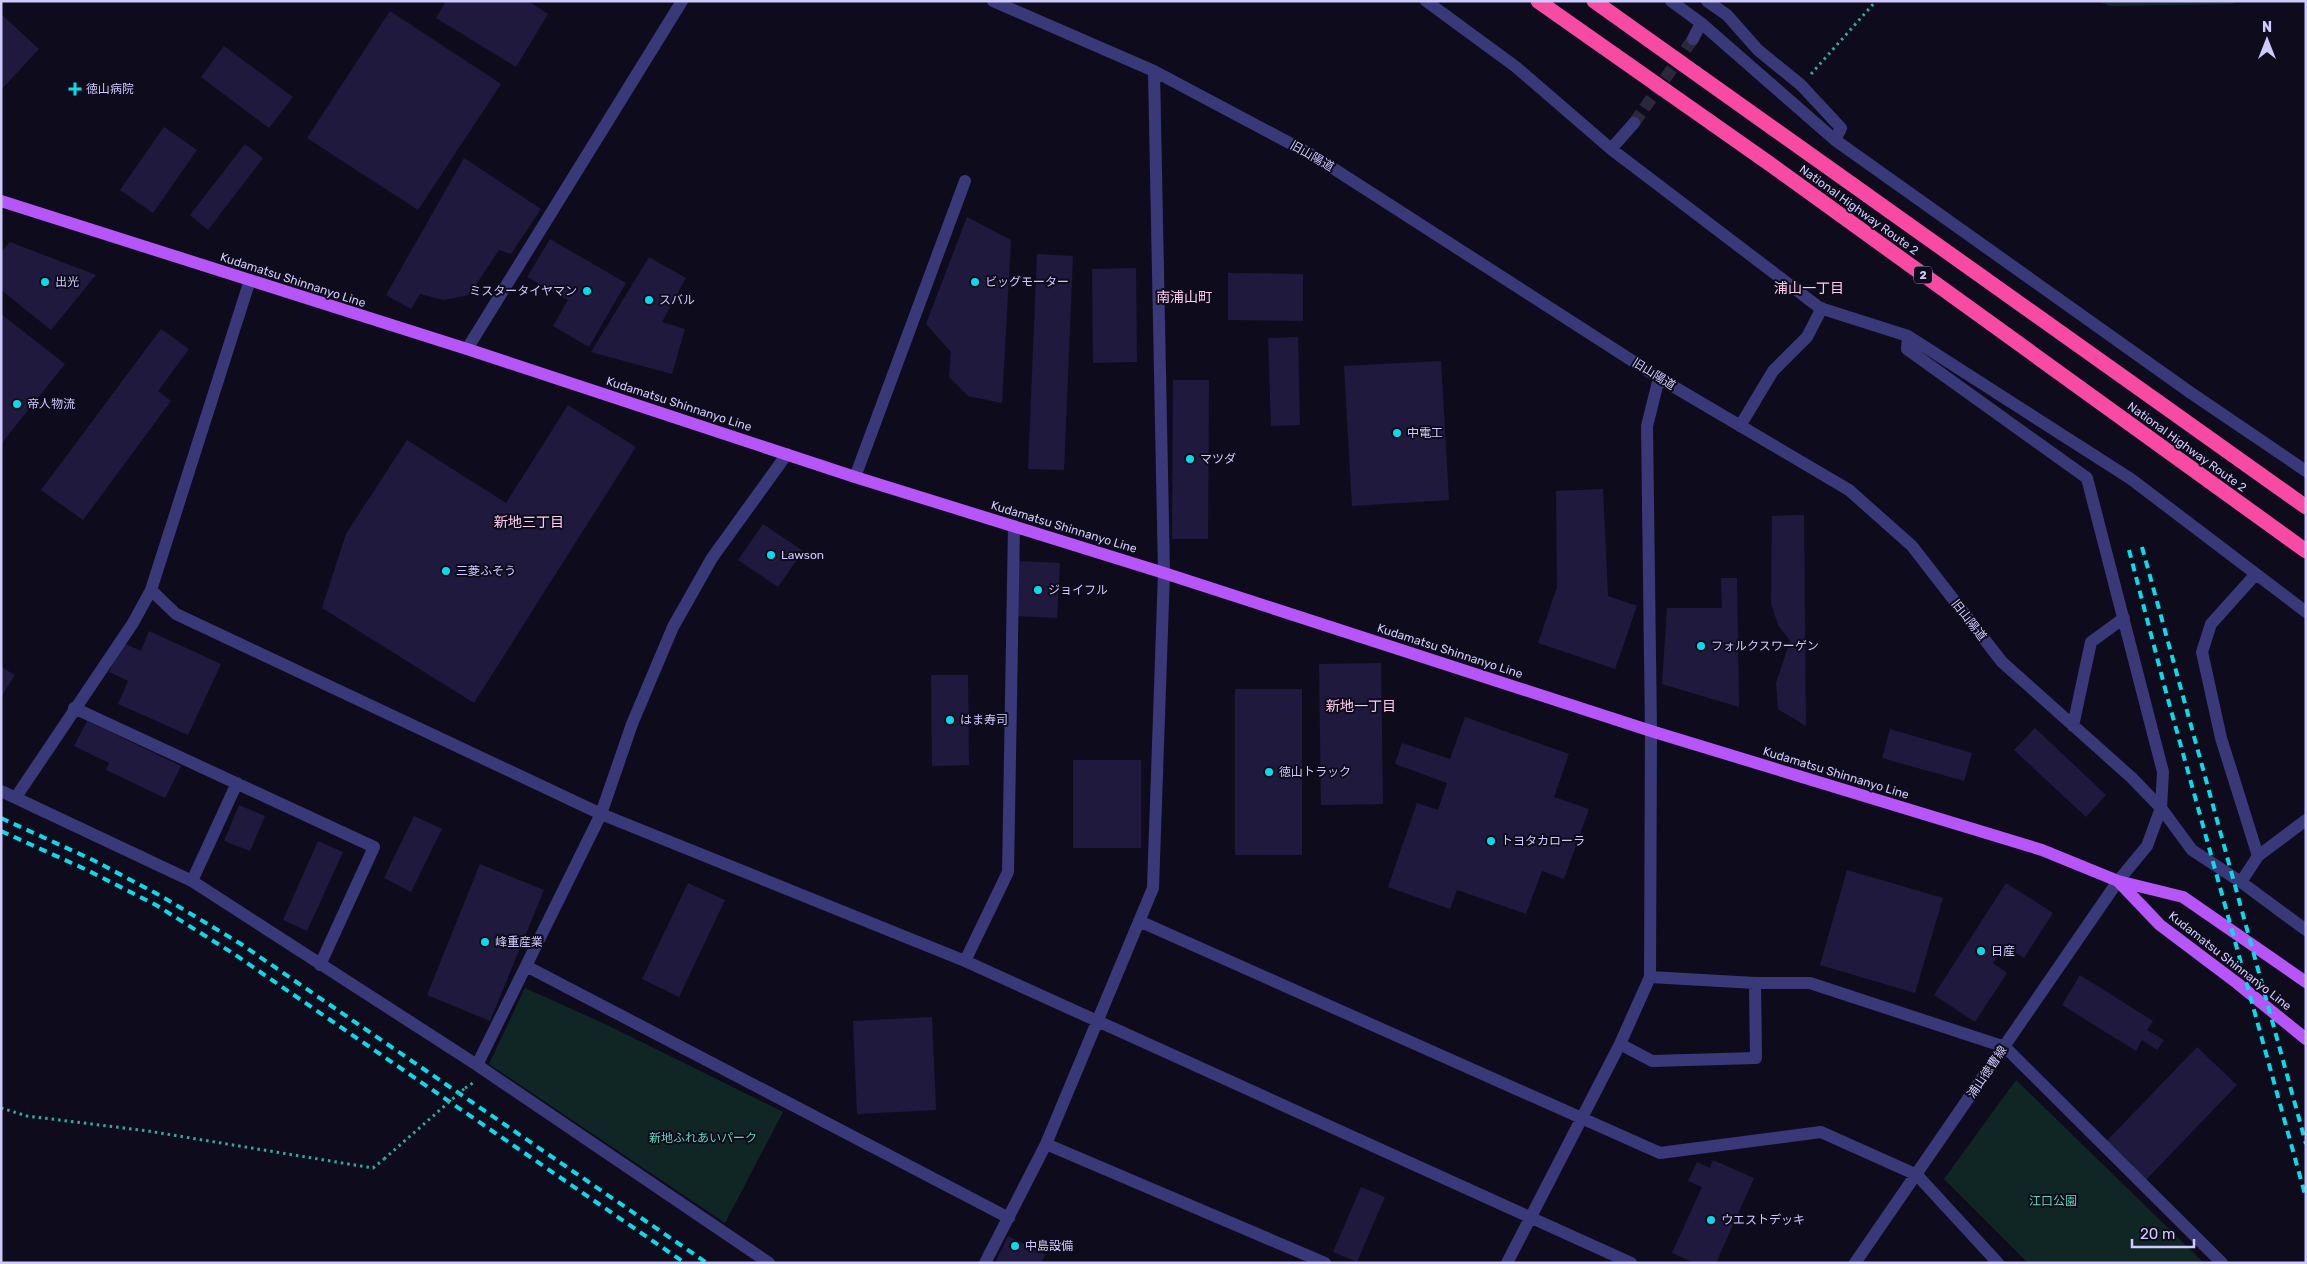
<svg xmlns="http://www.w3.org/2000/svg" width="2307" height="1264" font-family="Rubik,'Noto Sans JP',sans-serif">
<rect width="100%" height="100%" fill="#0e0c1c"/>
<!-- green -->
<path fill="#102625" d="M2097 1H2240L2231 4 2110 6Z
M525 988 605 1024 783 1112 725 1223 489 1064Z
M2016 1080 2204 1263H2028L1944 1179Z"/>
<!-- building -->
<path fill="#1f193d" d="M446 1H528L548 14 516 67 436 18Z
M390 11 501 84 418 210 307 138Z
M1 14 39 49 1 90Z
M224 46 293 97 269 128 201 77Z
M164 127 197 150 153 213 120 190Z
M245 144 263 158 208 230 190 215Z
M464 158 541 209 511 254 499 250 469 295 444 300 420 294 411 309 386 295Z
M967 217 1011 240 1002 403 968 396 949 377 951 352 926 324Z
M550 239 626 283 589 347 553 326 568 300 527 277Z
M10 242 96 275 51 330 1 290V252Z
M1037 254 1073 256 1064 470 1028 469Z
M649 257 686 278 662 322 685 329 672 374 591 352Z
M1136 268 1137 362 1093 363 1092 269Z
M1228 273 1303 274V321L1228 320Z
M1 314 65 364 1 444Z
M161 329 189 349 158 391 171 401 83 520 41 490Z
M1298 337 1300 425 1271 426 1268 338Z
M1441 361 1449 500 1352 506 1344 366Z
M1173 380H1209L1208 539H1172Z
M568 405 636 447 474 703 322 608 346 534 407 440 506 503Z
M1603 489 1608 596 1637 606 1615 669 1538 643 1557 587 1556 491Z
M1804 515 1806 726 1778 709 1776 683 1790 641 1778 625 1771 603 1772 516Z
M763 524 803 551 778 587 738 560Z
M1018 561 1060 563 1057 618 1016 616Z
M1721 578H1737L1739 707 1662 684 1667 608H1722Z
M149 631 221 664 188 735 118 704 128 681 109 672 123 643 141 651Z
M1381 663 1383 804 1321 805 1319 664Z
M1 667 15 675 1 697Z
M931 675H968L969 765 932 766Z
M1235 689H1302V855H1235Z
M1465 717 1569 754 1554 797 1589 809 1564 879 1542 871 1526 914 1457 890 1450 909 1388 887 1417 803 1438 810 1447 783 1395 764 1402 743 1450 759Z
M87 721 181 766 165 798 106 770 109 763 74 746Z
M2035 728 2106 795 2086 817 2014 750Z
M1890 729 1972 753 1964 781 1882 758Z
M1073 760H1141V848H1073Z
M239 805 265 816 250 851 224 841Z
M414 816 442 829 411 892 384 878Z
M318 841 343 852 307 931 283 920Z
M480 864 544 890 490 1021 427 995Z
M1847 870 1943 898 1915 993 1820 965Z
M688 883 725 900 679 997 642 979Z
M2006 883 2053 913 2024 958 2004 945 1993 963 2007 973 1975 1022 1934 995Z
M2080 975 2153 1021 2147 1030 2164 1040 2157 1050 2142 1040 2136 1051 2062 1005Z
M932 1017 936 1110 857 1114 853 1021Z
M2197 1047 2237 1085 2142 1184 2102 1146Z
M1713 1160 1754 1178 1716 1263H1694L1672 1253 1702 1187 1688 1181 1697 1162 1710 1168Z
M1361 1187 1385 1197 1357 1262 1333 1252Z
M1008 1236 1045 1255 1041 1263H1000L996 1261Z"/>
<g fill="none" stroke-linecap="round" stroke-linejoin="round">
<!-- minor-tunnel -->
<path stroke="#2b283e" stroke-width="12" stroke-dasharray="12 6" stroke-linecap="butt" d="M1634 123 1693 39"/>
<!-- path -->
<path stroke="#31a99e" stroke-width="3" stroke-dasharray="2.5 4" stroke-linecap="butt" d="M1811 74 1876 1
M465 1088 473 1083
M1 1108 27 1116 148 1131 373 1168 384 1159"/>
<!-- minor -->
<path stroke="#39397a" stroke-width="12" d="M993 1 1154 71 1314 156 1659 378 1849 490 1912 546 2002 662 2132 778 2161 808 2147 846 2118 881 1855 1263
M1426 1 1516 67 1611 149 1820 308 1908 336 2131 479 2306 612
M1671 1 1701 23 1835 140 2191 393 2306 471
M1707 1 1727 15 1758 50 1801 85 1841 128 1835 140
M1693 39 1701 23
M1611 149 1634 123
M1908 336 1907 349 2087 478 2163 772 2161 808 2192 850 2241 882 2306 930
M467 349 682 1
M1740 426 1773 371 1807 337 1822 308
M855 477 965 181
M2255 575 2211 624 2202 652 2221 738 2258 856
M151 590 176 614 601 814 965 961 1631 1263
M74 708 374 847 320 965
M2073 726 2091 642 2124 618
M1 791 192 881 477 1065 769 1263
M16 797 133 623 151 590 250 280
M192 881 237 783
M2241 882 2258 856 2306 820
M1139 921 1660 1153 1821 1132 1917 1175 1998 1263
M965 961 1008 872 1014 526
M526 966 1009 1218
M1650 977 1755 983H1810L2005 1047 2222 1263
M1620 1044 1652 1061 1756 1058 1755 983
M477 1065 601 814 632 724 673 627 712 558 787 454
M1046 1144 1325 1263
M985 1263 1046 1144 1153 888 1164 573 1154 71
M1507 1263 1620 1044 1650 977 1651 731 1647 426 1659 378"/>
<!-- major -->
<path stroke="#b655f8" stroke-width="12" d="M1 201 467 349 855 477 1164 573 1651 731 2042 850 2118 881 2183 897 2306 982
M2118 881 2160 925 2237 983 2306 1039"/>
<!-- highway -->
<path stroke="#f84aa3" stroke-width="15" d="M1538 1 1770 164 2306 551
M1594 1 2306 507"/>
<!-- rail -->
<path stroke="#09dbe9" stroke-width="4" stroke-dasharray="8 6" stroke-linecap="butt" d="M2142 547 2306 1144
M2129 550 2166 692 2306 1198
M1 818 93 860 161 896 241 944 707 1263
M1 831 87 870 156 905 234 954 685 1263"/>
<!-- path-bridge -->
<path stroke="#31a99e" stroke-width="3" stroke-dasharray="2.5 4" stroke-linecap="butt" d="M384 1159 465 1088"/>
</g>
<!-- markers -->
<g fill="#09dbe9" stroke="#0e0c1c" stroke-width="2">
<path d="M72.5 81.5h5v5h5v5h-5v5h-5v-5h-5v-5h5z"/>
<circle cx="45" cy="282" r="5"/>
<circle cx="975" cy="282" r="5"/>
<circle cx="587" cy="291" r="5"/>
<circle cx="649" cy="300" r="5"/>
<circle cx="17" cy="404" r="5"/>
<circle cx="1397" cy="433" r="5"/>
<circle cx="1190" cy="459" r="5"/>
<circle cx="771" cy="555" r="5"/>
<circle cx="446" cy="571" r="5"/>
<circle cx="1038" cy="590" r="5"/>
<circle cx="1701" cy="646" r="5"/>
<circle cx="950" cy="720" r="5"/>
<circle cx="1269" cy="772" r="5"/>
<circle cx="1491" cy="841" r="5"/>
<circle cx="485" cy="942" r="5"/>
<circle cx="1981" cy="951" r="5"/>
<circle cx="1711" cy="1220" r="5"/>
<circle cx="1015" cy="1246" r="5"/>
</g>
<g text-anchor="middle" stroke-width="4" stroke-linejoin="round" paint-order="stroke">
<!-- shield labels -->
<rect fill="#0e0c1c" stroke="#9491ba" stroke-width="1" x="1914" y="266.5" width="18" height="17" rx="4"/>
<g font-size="11" font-weight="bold" fill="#cecafd">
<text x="1923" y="279">2</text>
</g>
<!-- poi labels -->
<g font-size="12" fill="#cecafd" stroke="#0e0c1c" text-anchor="start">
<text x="86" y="93">徳山病院</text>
<text x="55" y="286">出光</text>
<text x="985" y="286">ビッグモーター</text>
<text x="577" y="295" text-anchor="end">ミスタータイヤマン</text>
<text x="659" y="304">スバル</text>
<text x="27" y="408">帝人物流</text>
<text x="1407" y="437">中電工</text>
<text x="1200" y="463">マツダ</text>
<text x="781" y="559">Lawson</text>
<text x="456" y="575">三菱ふそう</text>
<text x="1048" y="594">ジョイフル</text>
<text x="1711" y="650">フォルクスワーゲン</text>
<text x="960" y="724">はま寿司</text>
<text x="1279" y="776">徳山トラック</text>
<text x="1501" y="845">トヨタカローラ</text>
<text x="495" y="946">峰重産業</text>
<text x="1991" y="955">日産</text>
<text x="1721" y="1224">ウエストデッキ</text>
<text x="1025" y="1250">中島設備</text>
</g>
<!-- street labels -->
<g font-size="12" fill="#cecafd" stroke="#0e0c1c">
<text transform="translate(1312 156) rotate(30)" y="4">旧山陽道</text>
<text transform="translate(1859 210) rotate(36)" y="4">National Highway Route 2</text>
<text transform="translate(293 280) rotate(18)" y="4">Kudamatsu Shinnanyo Line</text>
<text transform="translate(1654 374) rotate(32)" y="4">旧山陽道</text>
<text transform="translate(679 404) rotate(18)" y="4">Kudamatsu Shinnanyo Line</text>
<text transform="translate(2187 447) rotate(36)" y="4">National Highway Route 2</text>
<text transform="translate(1064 527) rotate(17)" y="4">Kudamatsu Shinnanyo Line</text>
<text transform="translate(1969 620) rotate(52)" y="4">旧山陽道</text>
<text transform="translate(1450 651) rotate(18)" y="4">Kudamatsu Shinnanyo Line</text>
<text transform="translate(1836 773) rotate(17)" y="4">Kudamatsu Shinnanyo Line</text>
<text transform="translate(2230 961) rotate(38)" y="4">Kudamatsu Shinnanyo Line</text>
<text transform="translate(1987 1072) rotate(-56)" y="4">浦山徳曹線</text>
</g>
<!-- park labels -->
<g font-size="12" fill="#5ad9b5" stroke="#0e0c1c">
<text x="703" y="1142">新地ふれあいパーク</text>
<text x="2053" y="1205">江口公園</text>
</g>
<!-- neighbourhood labels -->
<g font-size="14" fill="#fdcced" stroke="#0e0c1c">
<text x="1809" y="293">浦山一丁目</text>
<text x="1184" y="302">南浦山町</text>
<text x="529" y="527">新地三丁目</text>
<text x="1361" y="711">新地一丁目</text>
</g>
</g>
<!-- border -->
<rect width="2307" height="1264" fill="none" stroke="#cecafd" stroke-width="5"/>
<!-- north arrow -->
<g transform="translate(2267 40)" stroke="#0e0c1c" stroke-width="4" paint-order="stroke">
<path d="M0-4L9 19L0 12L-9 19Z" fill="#cecafd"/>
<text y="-8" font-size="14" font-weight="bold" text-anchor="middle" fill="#cecafd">N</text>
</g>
<!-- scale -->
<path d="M2132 1239v8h62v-8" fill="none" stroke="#cecafd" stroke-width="2.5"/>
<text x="2140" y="1239" font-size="15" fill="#cecafd" stroke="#0e0c1c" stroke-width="4" paint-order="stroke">20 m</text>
</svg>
